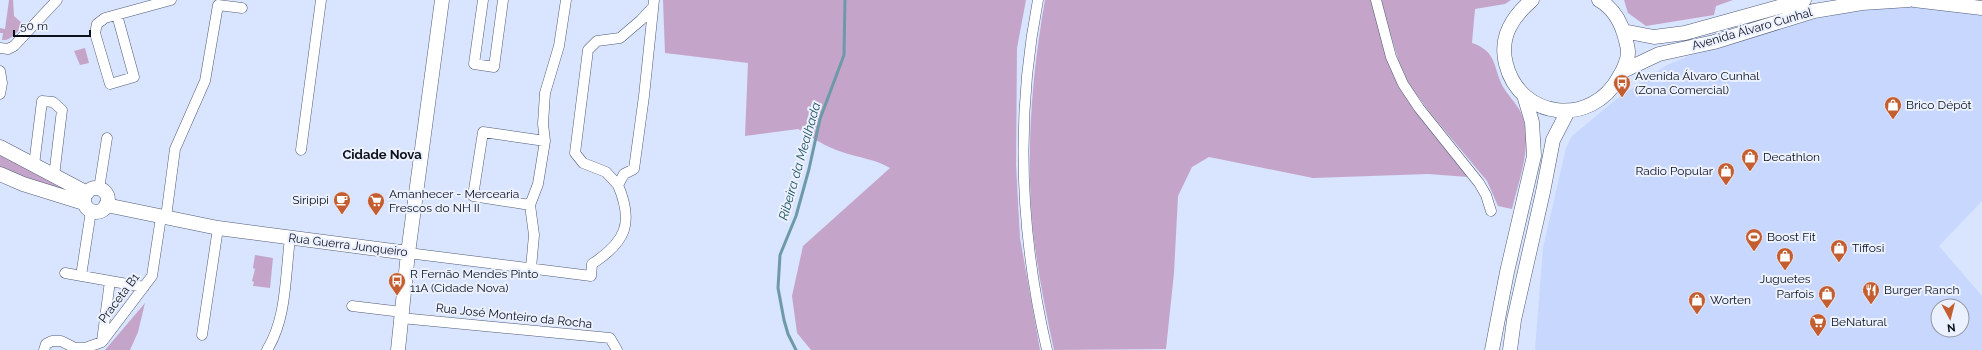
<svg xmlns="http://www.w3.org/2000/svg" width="1982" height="350" font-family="Raleway,sans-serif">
<rect width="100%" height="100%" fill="#d9e4fe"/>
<!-- built -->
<path fill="#c7d7fe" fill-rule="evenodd" d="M1889 4 1980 15 1982 17V201L1939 246 1982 296V350H1535L1543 248 1566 148 1572 136 1618 98 1667 65 1743 34ZM1938 306H1962V330H1938Z"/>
<!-- green -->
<path fill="#c4a5c9" d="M9 0H13L14 16 24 25C17 31 12 41 2 40L3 33H0V28L5 29Z
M663 0H1026L1017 48 1016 165 1020 238 1040 350H811L797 333 792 296 803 246 890 168C875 159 859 158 842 152 826 147 813 138 798 129L745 136 748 63 665 53Z
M1045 0H1371L1384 48 1468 177 1428 174 1313 178 1209 157 1192 167 1178 196 1174 273 1166 349 1054 350C1044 303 1034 255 1031 206 1027 137 1033 68 1045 0Z
M1380 0H1511L1505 4 1475 9 1472 43C1496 51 1493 65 1502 85 1507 95 1516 102 1521 113 1534 143 1519 179 1512 209L1498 206 1487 181 1431 114 1408 83 1399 62Z
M1624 0H1733L1716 6 1714 15 1646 26 1628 13Z
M85 48 89 63 80 65 74 51Z
M0 154 61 188V192L0 168Z
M255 255 273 258 270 288 253 286 254 282 252 281 255 269 253 268Z
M145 303 138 332 130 350H105Z"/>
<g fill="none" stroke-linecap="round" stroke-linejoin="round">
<!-- stream -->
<path stroke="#6d9aa6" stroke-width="3" d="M796 350 788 334 784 320 778 288 780 255 796 216 809 169 820 119 844 55 845 0"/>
<!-- street casing -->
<g stroke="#505b77" stroke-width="11">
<path id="street" d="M483 0 474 64 494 67 503 0
M1038 0C1015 118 1020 234 1047 350
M1376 0 1391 57 1403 84 1419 108 1479 183 1486 195 1491 211
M117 15 134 77 110 84 95 33 97 24 105 18 171 0
M0 48 8 49 14 46 57 0
M0 71 2 83 0 94
M301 150 321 0
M34 165 42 101 53 102 62 110 54 176
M618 185 606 172 583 163 575 153 588 50 597 41 620 38 641 20 653 7
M99 189 107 138
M530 205 473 196 483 132 545 141
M166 217 175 149 205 81 218 5 242 8
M408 253 591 276 592 264C626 242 634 223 618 185L624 174 634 169 644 96 654 0
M531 268 534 235 530 205 538 184 545 141 543 124 545 93 559 46 566 0
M65 273 144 287
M81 276 91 211
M352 306 402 312
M401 318 610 338 617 350
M202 335 218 228
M102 341 110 281
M44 350 46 344 52 341H61L75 348H85L102 342 152 276 161 217
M267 350C287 318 285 276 290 239"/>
</g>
<!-- secondary casing -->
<g stroke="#505b77" stroke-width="15">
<path id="secondary" d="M1532 0C1512 17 1499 37 1506 64 1520 120 1592 127 1619 77 1623 71 1628 60 1628 52 1628 47 1626 41 1625 37 1621 22 1613 8 1599 0
M1914 0 1982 8
M1623 31 1654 37 1685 33 1804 0
M1623 71 1659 54 1714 42 1814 11 1862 3 1909 0
M0 147 87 193
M0 174 23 184 84 203
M84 200a12 12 0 1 1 24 0a12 12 0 1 1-24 0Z
M106 205 218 228 408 253
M398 350 408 253 442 0
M1492 350 1507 272 1534 156 1532 122 1524 95
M1510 350 1514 320 1543 192 1553 140 1568 111"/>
</g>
<!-- street -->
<use href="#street" stroke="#fff" stroke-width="10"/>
<!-- secondary -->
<use href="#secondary" stroke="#fff" stroke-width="14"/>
</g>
<!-- icons -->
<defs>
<g id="bus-pin" transform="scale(0.9)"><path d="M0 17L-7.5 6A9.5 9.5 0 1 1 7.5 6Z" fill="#c45e30" stroke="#ecf1ff"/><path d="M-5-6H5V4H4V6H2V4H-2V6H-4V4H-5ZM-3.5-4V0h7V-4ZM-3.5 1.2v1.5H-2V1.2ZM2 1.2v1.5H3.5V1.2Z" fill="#fff"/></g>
<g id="shop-pin" transform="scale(0.9)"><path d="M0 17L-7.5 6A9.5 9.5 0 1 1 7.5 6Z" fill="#c45e30" stroke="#ecf1ff"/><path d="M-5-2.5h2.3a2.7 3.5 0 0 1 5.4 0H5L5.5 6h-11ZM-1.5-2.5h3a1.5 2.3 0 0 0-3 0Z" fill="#fff"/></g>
<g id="cafe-pin" transform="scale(0.9)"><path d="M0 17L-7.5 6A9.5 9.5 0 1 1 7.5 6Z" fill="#c45e30" stroke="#ecf1ff"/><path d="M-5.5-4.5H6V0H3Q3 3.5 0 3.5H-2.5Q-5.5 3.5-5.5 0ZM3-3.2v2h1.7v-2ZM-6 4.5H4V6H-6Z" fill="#fff"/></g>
<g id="supermarket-pin" transform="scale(0.9)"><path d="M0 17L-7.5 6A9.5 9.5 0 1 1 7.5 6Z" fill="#c45e30" stroke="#ecf1ff"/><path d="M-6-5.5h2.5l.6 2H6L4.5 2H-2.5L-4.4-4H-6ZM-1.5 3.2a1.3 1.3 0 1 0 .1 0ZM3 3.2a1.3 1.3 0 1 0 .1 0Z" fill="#fff"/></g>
<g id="stadium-pin" transform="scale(0.9)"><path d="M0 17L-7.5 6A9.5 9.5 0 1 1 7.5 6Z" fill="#c45e30" stroke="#ecf1ff"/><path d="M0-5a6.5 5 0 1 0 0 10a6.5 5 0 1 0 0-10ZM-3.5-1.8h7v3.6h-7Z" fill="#fff"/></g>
<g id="restaurant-pin" transform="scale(0.9)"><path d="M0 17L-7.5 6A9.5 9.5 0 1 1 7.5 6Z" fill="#c45e30" stroke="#ecf1ff"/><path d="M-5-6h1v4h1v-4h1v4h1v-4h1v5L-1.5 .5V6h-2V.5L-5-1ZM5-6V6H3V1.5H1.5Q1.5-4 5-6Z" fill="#fff"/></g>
</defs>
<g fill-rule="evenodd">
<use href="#bus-pin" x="1622" y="83"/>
<use href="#shop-pin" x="1893" y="105"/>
<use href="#shop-pin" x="1750" y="157"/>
<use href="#shop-pin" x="1726" y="171"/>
<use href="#cafe-pin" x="342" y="200"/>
<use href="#supermarket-pin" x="376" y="201"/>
<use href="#stadium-pin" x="1754" y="237"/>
<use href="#shop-pin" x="1839" y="248"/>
<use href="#shop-pin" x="1785" y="256"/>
<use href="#bus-pin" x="397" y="281"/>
<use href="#restaurant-pin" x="1871" y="290"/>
<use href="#shop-pin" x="1827" y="294"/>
<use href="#shop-pin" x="1697" y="300"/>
<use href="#supermarket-pin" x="1818" y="322"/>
</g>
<g text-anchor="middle" stroke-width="4" stroke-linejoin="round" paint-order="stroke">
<!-- street labels -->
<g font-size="12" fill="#0c111b" stroke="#ecf1ff">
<text transform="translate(1752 29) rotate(-16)" y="4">Avenida Álvaro Cunhal</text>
<text transform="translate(348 245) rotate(7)" y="4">Rua Guerra Junqueiro</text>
<text transform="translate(119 298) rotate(-53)" y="4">Praceta B1</text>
<text transform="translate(514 316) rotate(6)" y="4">Rua José Monteiro da Rocha</text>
</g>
<!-- poi labels -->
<g font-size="12" fill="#0c111b" stroke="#ecf1ff" text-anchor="start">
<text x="1635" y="80">Avenida Álvaro Cunhal<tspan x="1635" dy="14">(Zona Comercial)</tspan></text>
<text x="1906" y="109">Brico Dépôt</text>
<text x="1763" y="161">Decathlon</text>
<text x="1713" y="175" text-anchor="end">Radio Popular</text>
<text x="389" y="198">Amanhecer - Mercearia<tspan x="389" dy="14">Frescos do NH II</tspan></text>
<text x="329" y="204" text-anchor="end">Siripipi</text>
<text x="1767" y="241">Boost Fit</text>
<text x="1852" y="252">Tiffosi</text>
<text x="410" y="278">R Fernão Mendes Pinto<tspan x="410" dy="14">11A (Cidade Nova)</tspan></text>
<text x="1785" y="283" text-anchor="middle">Juguetes</text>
<text x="1884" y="294">Burger Ranch</text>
<text x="1814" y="298" text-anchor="end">Parfois</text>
<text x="1710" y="304">Worten</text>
<text x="1831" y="326">BeNatural</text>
</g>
<!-- neighbourhood labels -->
<g font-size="13" font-weight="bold" fill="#0c111b" stroke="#ecf1ff">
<text x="382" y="159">Cidade Nova</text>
</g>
<!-- water labels -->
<g font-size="13" font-style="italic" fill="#225560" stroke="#ecf1ff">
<text transform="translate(799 161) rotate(-74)" y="5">Ribeira da Mealhada</text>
</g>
</g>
<!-- north arrow -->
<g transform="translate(1950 318) rotate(173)"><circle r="19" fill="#ecf1ff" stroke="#9297a4"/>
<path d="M0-3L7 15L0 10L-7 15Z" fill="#c45e30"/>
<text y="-6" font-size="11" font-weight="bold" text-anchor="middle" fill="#0c111b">N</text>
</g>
<!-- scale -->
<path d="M14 30v6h76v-6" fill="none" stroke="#0c111b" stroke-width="2"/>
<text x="20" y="30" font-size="12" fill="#0c111b" stroke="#ecf1ff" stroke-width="3" paint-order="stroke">50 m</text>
</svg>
